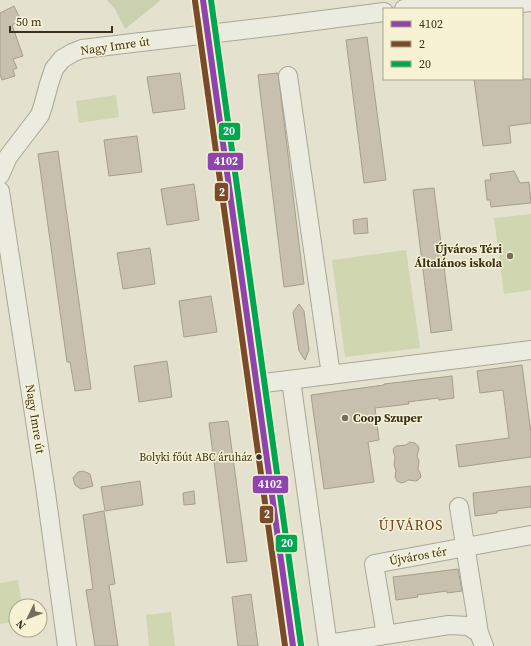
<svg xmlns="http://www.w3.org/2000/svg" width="531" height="646" font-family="'Source Serif 4',serif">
<rect width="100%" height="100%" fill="#e4e2ce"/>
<!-- green -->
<path fill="#cfd6b0" d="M116 95 119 117 79 123 76 101Z
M531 214V290L504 294 494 218Z
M406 250 420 348 345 357 332 260Z
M18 580 22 606H16V622L0 624V583Z
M171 612 175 646H149L146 615Z"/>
<!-- cemetery -->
<path fill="#cad0b0" d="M107 0H161L125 29 115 9Z"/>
<!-- building -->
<path fill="#c8c0ae" stroke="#a59e8d" d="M14 6 21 20 12 25 23 56 13 59 17 68 13 70 15 76 2 80 0 74V13Z
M367 37 386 180 364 183 346 40Z
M180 73 185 109 153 113 147 77Z
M278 73 304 284 284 287 258 75Z
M474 79H531V123L509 126 511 143 483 146Z
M137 136 142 172 109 176 104 140Z
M58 151 91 389 75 391 70 362H67L38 154Z
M514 171 520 183 529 182 531 203 491 207 490 200H487L485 180H491L490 174Z
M194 184 199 220 167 225 161 189Z
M434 188 452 330 431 333 413 190Z
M367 218 368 233 354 234 353 220Z
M150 248 155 284 123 289 117 253Z
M211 296 217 332 184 337 179 301Z
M299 304 304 311 309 350 305 360 299 351 293 312Z
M167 361 172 397 139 402 134 366Z
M522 365 531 433V457L459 467 456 445 509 438 503 390 480 393 477 371Z
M452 376 454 398 439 400 438 398 408 402 409 404 375 408 379 440 368 442 374 482 324 489 311 395 384 385V384Z
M228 421 247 561 227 563 209 423Z
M410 442 415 443 418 446 419 448 417 456 419 461 418 469 420 473 421 477 418 480 416 481 408 480 405 482 401 483 397 481 395 477 396 471 394 465 395 457 394 454 393 449 396 446 406 445Z
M83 471 90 474 93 486 81 489 75 485 73 478 78 472Z
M140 481 143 505 105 511 101 487Z
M531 486V507L497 511V513L475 516 473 493Z
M194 491 195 504 184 505 183 493Z
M104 511 115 584 109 585 118 646H95L86 590 93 589 83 515Z
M458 569 462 591 447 593V591L417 595 418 597 396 600 393 577Z
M251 594 258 646H238L232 597Z"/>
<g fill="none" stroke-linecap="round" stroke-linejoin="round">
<!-- minor casing -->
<g stroke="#aaa696" stroke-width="20">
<path id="minor" d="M498 6 531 2
M404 9 427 6H498L507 9
M288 76 331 375
M0 175 8 157 40 115 43 106 49 84 54 69 62 59 72 53 82 49 276 26 384 12
M0 191 45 486 67 646
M291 380 328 646
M256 384 531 350
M459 507 479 633
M386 635 374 564 531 535
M328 644 449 625 468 626 479 633 484 646"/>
</g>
<!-- major casing -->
<g stroke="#8f8b7d" stroke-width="24">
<path id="major" d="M203 0 293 646"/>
</g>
<!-- minor -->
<use href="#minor" stroke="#ecebdf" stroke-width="18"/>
<!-- major -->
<use href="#major" stroke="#e4e2d1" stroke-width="22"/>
<!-- bus-1 casing -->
<g stroke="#f6f2d3" stroke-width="9">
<path id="bus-1" d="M203 0 293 646"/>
</g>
<!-- bus-2 casing -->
<g stroke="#f6f2d3" stroke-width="9">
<path id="bus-2" d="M195 1 285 646"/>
</g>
<!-- bus-3 casing -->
<g stroke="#f6f2d3" stroke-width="9">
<path id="bus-3" d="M211 0 301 645"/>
</g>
<!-- bus-1 -->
<use href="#bus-1" stroke="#8e44ad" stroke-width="6"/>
<!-- bus-2 -->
<use href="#bus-2" stroke="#7a4b2a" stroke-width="6"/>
<!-- bus-3 -->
<use href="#bus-3" stroke="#00a651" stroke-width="6"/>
</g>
<!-- markers -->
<g fill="#756e5c" stroke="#f6f2d3" stroke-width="1.5">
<circle cx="510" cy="256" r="4"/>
<circle cx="345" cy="418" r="4"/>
</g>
<circle fill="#39301e" stroke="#f6f2d3" stroke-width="1.5" cx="259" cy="457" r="3.5"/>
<g text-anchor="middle" stroke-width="3" stroke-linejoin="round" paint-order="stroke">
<!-- bus labels -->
<g font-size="11" fill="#39301e" stroke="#f6f2d3" text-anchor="end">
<text x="252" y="461">Bolyki főút ABC áruház</text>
</g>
<!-- street labels -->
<g font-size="12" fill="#39301e" stroke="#f6f2d3">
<text transform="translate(115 46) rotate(-8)" y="4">Nagy Imre út</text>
<text transform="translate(35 419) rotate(81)" y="4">Nagy Imre út</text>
<text transform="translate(418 556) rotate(-10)" y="4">Újváros tér</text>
</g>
<!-- poi labels -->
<g font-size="12" font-weight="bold" fill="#39301e" stroke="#f6f2d3" text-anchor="end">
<text x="502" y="253">Újváros Téri<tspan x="502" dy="14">Általános iskola</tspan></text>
<text x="353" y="422" text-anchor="start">Coop Szuper</text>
</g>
<!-- quarter labels -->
<g font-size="14" letter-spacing="1" fill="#65391d" stroke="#f6f2d3">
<text x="411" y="530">ÚJVÁROS</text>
</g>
</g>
<g stroke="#f6f2d3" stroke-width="1.5">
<rect x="218" y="122" width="23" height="19" rx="4" fill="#00a651"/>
<rect x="207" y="152" width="37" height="19" rx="4" fill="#8e44ad"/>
<rect x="214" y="182" width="15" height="20" rx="4" fill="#7a4b2a"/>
<rect x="252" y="475" width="37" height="19" rx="4" fill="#8e44ad"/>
<rect x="259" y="505" width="15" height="19" rx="4" fill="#7a4b2a"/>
<rect x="275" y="534" width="23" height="19" rx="4" fill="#00a651"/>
</g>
<g font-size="11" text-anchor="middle" font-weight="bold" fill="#fff">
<text x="229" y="135">20</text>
<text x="226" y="165">4102</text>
<text x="222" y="196">2</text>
<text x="270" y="488">4102</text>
<text x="267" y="518">2</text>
<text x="287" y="547">20</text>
</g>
<!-- legend -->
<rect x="383" y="8" width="140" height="72" fill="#f6f2d3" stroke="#aaa48b"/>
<rect x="391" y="21" width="20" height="6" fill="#8e44ad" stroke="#aaa48b"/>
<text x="419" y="28" font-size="12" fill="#39301e">4102</text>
<rect x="391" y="41" width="20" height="6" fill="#7a4b2a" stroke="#aaa48b"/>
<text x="419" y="48" font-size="12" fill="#39301e">2</text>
<rect x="391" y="61" width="20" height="6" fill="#00a651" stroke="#aaa48b"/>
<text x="419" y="68" font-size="12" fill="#39301e">20</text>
<!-- north arrow -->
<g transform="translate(28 618) rotate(227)"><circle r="19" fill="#f6f2d3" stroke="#aaa48b"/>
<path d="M0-3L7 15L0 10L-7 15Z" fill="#756e5c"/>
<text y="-6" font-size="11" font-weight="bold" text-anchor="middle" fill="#39301e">N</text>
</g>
<!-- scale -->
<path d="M10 26v6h102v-6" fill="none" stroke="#39301e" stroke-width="2"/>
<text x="16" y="26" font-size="12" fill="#39301e" stroke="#f6f2d3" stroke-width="3" paint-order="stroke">50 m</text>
</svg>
